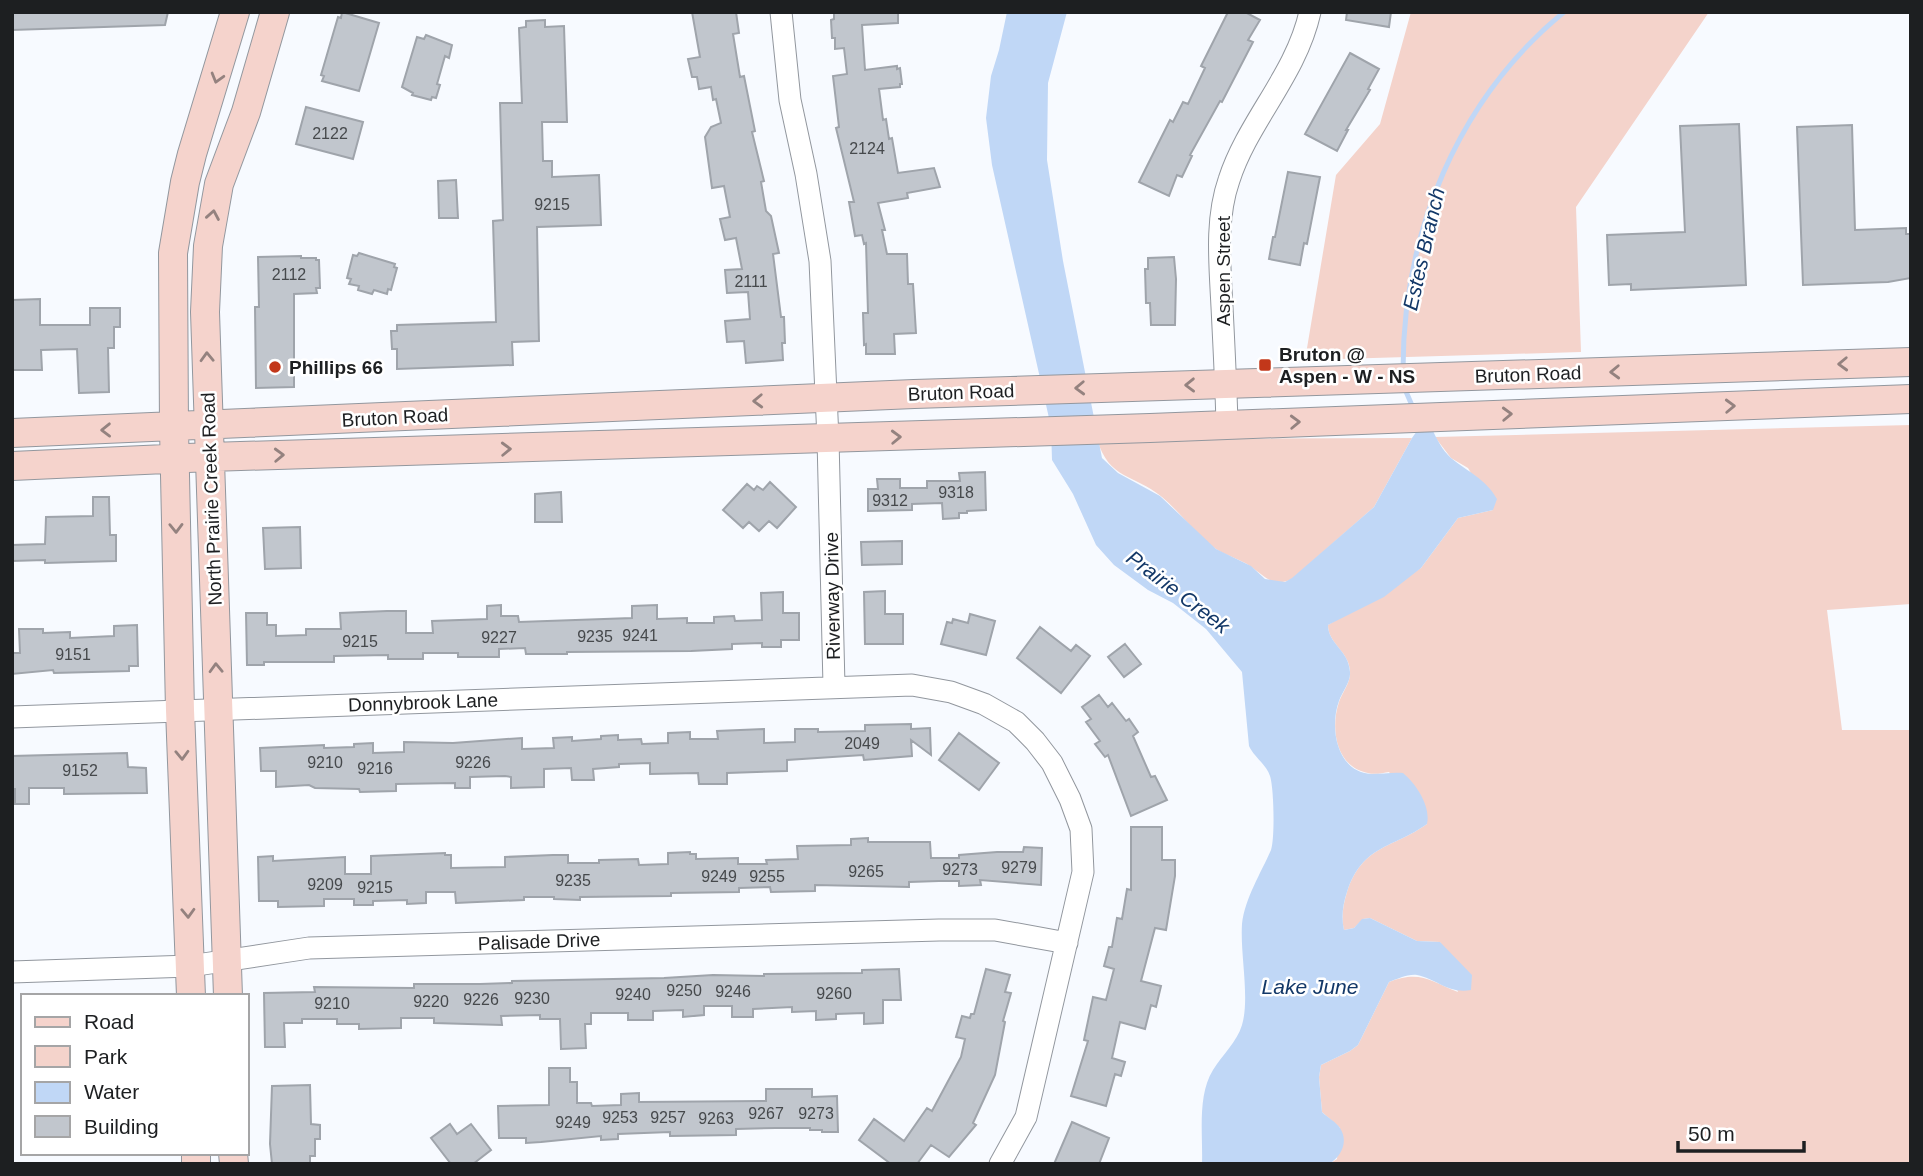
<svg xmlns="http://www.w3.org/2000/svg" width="1923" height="1176" font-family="Helvetica,sans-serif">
<rect width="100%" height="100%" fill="#f7faff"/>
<!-- green -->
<path fill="#f4d3cb" d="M1411 12H1709L1576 207 1581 352 1305 360 1336 175 1380 124Z
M1911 425V604L1827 610 1842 730H1911V1164H1329L1337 1159 1340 1128 1322 1112 1319 1077 1321 1065 1350 1051 1358 1045 1389 982C1420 970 1430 981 1458 992L1440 942 1417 941 1370 918 1363 919 1354 928 1344 930C1341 917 1343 905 1347 892 1363 844 1392 849 1427 824L1389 772C1383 773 1374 775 1368 773 1336 767 1330 729 1339 702 1342 693 1351 682 1350 672 1350 652 1328 644 1328 625L1421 568 1458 518 1493 510 1468 468 1451 458 1435 437Z
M1412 438 1374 507 1292 579C1272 588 1265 576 1250 566 1240 559 1227 556 1216 549 1196 535 1181 513 1162 497 1134 474 1109 480 1097 439Z"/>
<!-- water -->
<path fill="#c0d7f6" d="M1007 12H1067L1048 83 1047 160 1063 261 1102 458 1118 473 1160 496 1216 549 1251 566 1265 579 1285 582 1292 578 1374 507 1412 438 1419 428 1432 429C1437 439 1442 450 1451 458 1468 472 1486 479 1497 499L1493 510 1458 518 1421 568 1384 597 1328 625C1328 644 1349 650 1350 672 1351 682 1342 692 1339 701 1329 728 1337 772 1371 774 1382 774 1393 772 1403 773 1416 784 1431 806 1427 824 1392 849 1363 844 1347 892 1343 904 1341 917 1344 930L1354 928 1362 919 1370 918 1417 941 1440 942 1472 975 1471 990C1448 994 1437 979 1417 975 1407 974 1398 979 1389 982L1358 1045 1350 1051 1321 1065 1319 1077 1322 1112C1327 1117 1336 1122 1340 1128 1349 1142 1341 1157 1329 1164H1202C1203 1134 1197 1096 1213 1070 1222 1055 1237 1042 1242 1025 1250 998 1240 955 1242 924 1245 898 1261 873 1271 850 1275 839 1274 788 1270 776 1266 764 1254 757 1249 746L1242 672 1206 629 1173 603 1148 590 1114 565 1096 545 1073 494 1052 460 1051 427 992 165 986 118 991 76 999 50Z"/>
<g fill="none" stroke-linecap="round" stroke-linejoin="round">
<!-- stream -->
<path stroke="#c0d7f6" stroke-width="5" d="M1403 370C1403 233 1457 100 1564 12
M1404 387 1414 410"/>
</g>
<!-- building -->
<path fill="#c1c6cd" stroke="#9fa4ab" stroke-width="2" d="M12 12H168L165 25 12 30Z
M342 12 379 23 359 91 322 81 324 76 321 75 338 17 341 18Z
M692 12H736L739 33 733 34 740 77 744 76 755 131 752 132 764 181 761 182 766 211 771 216 779 253 773 254 781 317H784L785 343H782L783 360 746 363 744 341 727 342 725 321 750 319 748 292 727 293 725 270 742 269 736 238 725 240 720 219 730 217 724 186 712 188 705 137 711 127 721 123 716 99 713 100 711 87 699 89 697 77H692L688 59 700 57Z
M834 12H898V23L862 25 865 70 897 66V69L900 68 902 84H900V87L879 89 883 120 886 119 889 139 892 138 898 173 934 168 940 187 907 193 908 198 878 203 885 230H882L887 254H907L908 284H913L916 333 894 334 895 354H866V344L864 345 863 313H868L866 243 864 244 862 235 855 236 849 202H854L836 128 839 127 833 76 847 74 844 48 835 49V38H832L831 20 834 19Z
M1228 12H1245L1260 20 1248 40 1253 42 1222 102 1220 101 1190 155 1192 156 1182 177 1177 175 1169 196 1139 182 1170 120 1173 122 1183 102 1188 104 1205 68 1201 66Z
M1347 12H1391L1389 27 1346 20Z
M545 20V27L564 26 567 122H542L543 161H552V177L599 175 601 225 537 227 539 341 512 342 513 365 397 369V349H392L391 331H397V325L496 322 493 221 503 220 500 103H522L519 28 526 27V21Z
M426 35 452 45 449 58 445 56 437 84 440 85 436 98 432 97 431 100 412 95 413 93 402 87 417 37 424 39Z
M1350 53 1379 69 1368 89 1370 90 1346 130H1348L1337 151 1305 134Z
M306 107 363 122 353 159 296 144Z
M1739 124 1746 285 1631 290V284L1609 285 1607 235 1685 232 1680 126Z
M1852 125 1855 230 1906 228V234H1911V278L1888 282 1803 285 1797 127Z
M1288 172 1320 177 1307 244 1304 243 1300 265 1269 259 1273 237H1275Z
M456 180 458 218H439L438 181Z
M359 253 395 264 394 267 397 268 391 290 388 289 387 294 374 290 372 294 358 290 359 286 349 284 351 279 347 278 353 255 357 256Z
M301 256V258H316V260H319L320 288H316L317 293 294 294V387L256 388 255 307H259L258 257Z
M1174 257 1176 279 1175 325H1151L1150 303H1146L1145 269H1148V258Z
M40 299V325H90V308H120V327H114V348H108L109 392 79 393 77 349 41 350 42 370H12V300Z
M985 472 986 510 967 511V513H959V518L943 519 942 503 912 504V510L868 511V489H878L877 479H900V488H927V481H960L959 473Z
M770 482 796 507 777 528 769 521 759 531 749 522 743 528 723 510 747 484 754 490 757 486 763 490Z
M561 492 562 522H535V494Z
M93 497H109L110 535H116V561L45 563V560L12 561V545L45 544 46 517 93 516Z
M300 527 301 568 265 569 263 528Z
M902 541V564L862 565 861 542Z
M885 591V614H903V644H865L864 592Z
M783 592V613H799V640H781V647H762V643L732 644V649L691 651 567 652V654H526L525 648 499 649V657H458V653H423V659H388V655L334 656V662H264V665H247L246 613H267V625H276V636L306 635V629H341L340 613 387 611H406V633H433L432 621 487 619V606L501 605V616H518L519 622 632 618V606L657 605V619L687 618V623H714V617L734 616 735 621 762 620 761 593Z
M970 614 995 621 986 655 941 644 947 622 952 623 953 619 968 623Z
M137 625 138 666H129V671L54 673 53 670 12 674V653H20L19 629H43V633L70 632V638L114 636V626Z
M1040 627 1071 651 1076 645 1090 656 1061 693 1017 658Z
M1125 644 1141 664 1124 677 1108 657Z
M1099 695 1108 707 1112 703 1126 721 1129 719 1138 732 1133 736 1151 777 1155 776 1167 800 1131 816 1108 755 1105 757 1095 744 1100 741 1086 722 1091 719 1082 707Z
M911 724V729L930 728 931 755 911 740 912 756 864 760 863 755 787 760V771L727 773V784H699L698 773 650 774V763L619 764V767L593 769 594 780H572L571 768 544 769V787L511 788V777L505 776 470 777V788H455V783L396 784V791L360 792 359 789 315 788 309 785 276 787V771H261L260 748 324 745V748L354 747V744L373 743V753L404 752V742L453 743 522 738V749L554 748 553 738 572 737V741L601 739V736L618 735V740L641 739 642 744 668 743V733L690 732V739H718L717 731 764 729V743L795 742V729H818V732L865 731V725Z
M959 733 999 763 979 790 939 760Z
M127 753 128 767 146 768 147 793 64 794V788H29V804H15V789H12V756Z
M1131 827H1162V860H1175V876L1166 930 1155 928 1141 981 1161 986 1156 1007 1151 1005 1145 1029 1120 1022 1112 1058 1125 1062 1121 1076 1115 1074 1106 1106 1071 1096 1088 1041 1084 1040 1093 997 1106 1000 1114 969 1104 966 1109 947H1112L1117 918 1122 919 1127 889 1131 890Z
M868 838V842H930L931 858H959V855L997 852H1023L1024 847 1042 848 1041 885 980 880 981 885 959 886V881H939L909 882V887L815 885V891L771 892 770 887 739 888V892L671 893V896L580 897V900L554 899V897H524V900L456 903 455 892H426V903L407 904V900L373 901V905H354V899H324V906L278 907V901H259L258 857 273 856V861L345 857V874H371V856L445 853V855H451V868L505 867V857L553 855H568V863H599V860L638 859 639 865 668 864V853L690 852V854H696V859L738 858V864H767L766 860 798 859 797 846 851 845V839Z
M899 969 901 1000H883V1023L864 1024V1013L836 1014V1019L816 1020V1011L792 1012V1007L753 1009V1017H732V1006H704V1015L683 1017V1010L653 1011V1020H628V1013H591V1024H585L586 1048 561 1049 560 1019H540V1015L501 1016 502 1025 434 1023V1018H401V1028L359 1029V1024H337V1019H302V1023H284L285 1047H265L264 993 315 992 314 987 414 988V984H480L512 983V981L664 978 713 975 764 976V974L862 973V970Z
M986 969 1010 975 1005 992 1011 993 1003 1021 1005 1022 995 1075 973 1123 976 1125 949 1157 931 1145 917 1164H891L859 1140 874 1119 904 1141 927 1108 932 1111 961 1057 965 1039 956 1037 962 1016 970 1018 971 1014H974Z
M549 1068H570V1082H577V1103H591L592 1106 621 1105V1094L639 1093V1102L766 1101V1089H812V1097L837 1096 838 1132H822V1130H810V1128H776L736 1129V1135L670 1136V1132L618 1134V1139L601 1140V1136L541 1142 526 1143V1138H499L498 1106 549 1105Z
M310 1085 311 1124 320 1125V1139H315V1156H310V1164H272L270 1144 272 1086Z
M1072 1122 1109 1138 1099 1164H1054Z
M450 1124 457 1134 471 1124 491 1150 473 1164H451L431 1138Z"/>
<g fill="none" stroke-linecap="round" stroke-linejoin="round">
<!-- street casing -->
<g stroke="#92979e" stroke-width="23">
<path id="street" d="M781 12 790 100 806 174 820 261 828 439 834 686
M1227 424C1226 385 1224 346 1222 307 1220 265 1215 220 1229 180 1248 121 1296 75 1310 12
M12 717 912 685 951 692 984 704 1016 722 1035 741 1052 763 1070 799 1081 829 1083 872 1026 1117 1000 1164
M12 972 190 966 309 948 939 930H995L1067 943"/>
</g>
<!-- secondary casing -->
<g stroke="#92979e" stroke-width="30">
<path id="secondary" d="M12 433 914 394 1911 362
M12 466 210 457 1150 428 1911 399
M191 996 180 710 174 428 173 253 185 182 192 154 235 12
M228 996 205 312 208 246 219 184 246 112 275 12
M196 1153V1164
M233 1153 234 1164"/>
</g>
<!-- street -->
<use href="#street" stroke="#fff" stroke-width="21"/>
<!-- secondary -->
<use href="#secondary" stroke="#f5d3cc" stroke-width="28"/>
</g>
<!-- one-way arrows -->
<defs><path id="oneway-chevron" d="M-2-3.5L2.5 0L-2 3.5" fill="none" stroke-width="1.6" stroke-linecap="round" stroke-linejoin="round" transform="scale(1.75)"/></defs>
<g stroke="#94827f">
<use href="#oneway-chevron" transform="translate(217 78) rotate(106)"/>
<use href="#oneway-chevron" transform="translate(213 215) rotate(-80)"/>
<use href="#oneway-chevron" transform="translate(207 357) rotate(-92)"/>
<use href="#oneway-chevron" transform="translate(1843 364) rotate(178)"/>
<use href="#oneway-chevron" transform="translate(1615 372) rotate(178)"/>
<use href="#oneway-chevron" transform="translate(1190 385) rotate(179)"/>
<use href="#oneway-chevron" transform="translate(1080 388) rotate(178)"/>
<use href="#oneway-chevron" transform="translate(758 401) rotate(178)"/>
<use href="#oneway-chevron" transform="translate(1730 406) rotate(-2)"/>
<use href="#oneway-chevron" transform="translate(1507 414) rotate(-2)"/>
<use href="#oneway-chevron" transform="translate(1295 422) rotate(-2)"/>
<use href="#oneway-chevron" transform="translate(106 430) rotate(179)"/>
<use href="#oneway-chevron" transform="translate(896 437) rotate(-2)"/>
<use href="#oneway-chevron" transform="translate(506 449) rotate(-2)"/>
<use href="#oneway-chevron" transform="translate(279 455) rotate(-2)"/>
<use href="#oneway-chevron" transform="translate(176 528) rotate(89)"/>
<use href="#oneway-chevron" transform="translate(216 668) rotate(-92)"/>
<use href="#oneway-chevron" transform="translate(182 755) rotate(88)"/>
<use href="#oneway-chevron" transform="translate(188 913) rotate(88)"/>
</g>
<!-- markers -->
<g fill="#c2371a" stroke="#fff" stroke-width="2.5">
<rect x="1258" y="358" width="14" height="14" rx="3.5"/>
<circle cx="275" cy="367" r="7"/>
</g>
<g text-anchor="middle" stroke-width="5" stroke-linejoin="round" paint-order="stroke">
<!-- number labels -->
<g font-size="16" fill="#46494c">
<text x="330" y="139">2122</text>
<text x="867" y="154">2124</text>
<text x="552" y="210">9215</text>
<text x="289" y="280">2112</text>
<text x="751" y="287">2111</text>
<text x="956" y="498">9318</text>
<text x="890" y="506">9312</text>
<text x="640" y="641">9241</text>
<text x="595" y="642">9235</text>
<text x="499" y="643">9227</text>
<text x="360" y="647">9215</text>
<text x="73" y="660">9151</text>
<text x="862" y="749">2049</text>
<text x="325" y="768">9210</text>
<text x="473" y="768">9226</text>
<text x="375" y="774">9216</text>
<text x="80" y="776">9152</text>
<text x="1019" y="873">9279</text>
<text x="960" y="875">9273</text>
<text x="866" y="877">9265</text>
<text x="719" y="882">9249</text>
<text x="767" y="882">9255</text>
<text x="573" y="886">9235</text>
<text x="325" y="890">9209</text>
<text x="375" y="893">9215</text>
<text x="684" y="996">9250</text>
<text x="733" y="997">9246</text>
<text x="834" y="999">9260</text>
<text x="633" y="1000">9240</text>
<text x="532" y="1004">9230</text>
<text x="481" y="1005">9226</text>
<text x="431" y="1007">9220</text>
<text x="332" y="1009">9210</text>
<text x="766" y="1119">9267</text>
<text x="816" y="1119">9273</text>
<text x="620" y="1123">9253</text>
<text x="668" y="1123">9257</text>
<text x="716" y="1124">9263</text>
<text x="573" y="1128">9249</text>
</g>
<!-- street labels -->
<g font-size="19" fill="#1d1f21" stroke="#fff">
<text transform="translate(1223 271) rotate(-90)" y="7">Aspen Street</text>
<text transform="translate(1528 374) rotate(-2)" y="7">Bruton Road</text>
<text transform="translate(961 392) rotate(-2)" y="7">Bruton Road</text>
<text transform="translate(395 417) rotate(-3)" y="7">Bruton Road</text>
<text transform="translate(211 499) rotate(-92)" y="7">North Prairie Creek Road</text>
<text transform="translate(832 596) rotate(-91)" y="7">Riverway Drive</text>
<text transform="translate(423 702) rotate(-2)" y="7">Donnybrook Lane</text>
<text transform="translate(539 941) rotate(-2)" y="7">Palisade Drive</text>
</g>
<!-- poi labels -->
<g font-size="19" font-weight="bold" fill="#1d1f21" stroke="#fff" text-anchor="start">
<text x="1279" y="361">Bruton @<tspan x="1279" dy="22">Aspen - W - NS</tspan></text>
<text x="289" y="374">Phillips 66</text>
</g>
<!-- water labels -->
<g font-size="21" font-style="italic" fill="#133868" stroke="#fff">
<text transform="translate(1424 249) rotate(-77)" y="7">Estes Branch</text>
<text transform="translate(1178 592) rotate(37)" y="7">Prairie Creek</text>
<text x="1310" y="994">Lake June</text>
</g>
</g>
<!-- border -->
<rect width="1923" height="1176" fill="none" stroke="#1d1f21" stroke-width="28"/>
<!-- legend -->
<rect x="21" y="994" width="228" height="161" fill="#ffffff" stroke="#a5a5a6" stroke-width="2"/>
<rect x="35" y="1017" width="35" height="10" fill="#f5d3cc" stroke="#a5a5a6" stroke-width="2"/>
<text x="84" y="1029" font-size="21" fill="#1d1f21">Road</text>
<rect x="35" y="1046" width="35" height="21" fill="#f4d3cb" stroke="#a5a5a6" stroke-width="2"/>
<text x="84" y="1064" font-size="21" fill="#1d1f21">Park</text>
<rect x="35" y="1082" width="35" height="21" fill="#c0d7f6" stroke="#a5a5a6" stroke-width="2"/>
<text x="84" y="1099" font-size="21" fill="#1d1f21">Water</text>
<rect x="35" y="1116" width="35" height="21" fill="#c1c6cd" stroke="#a5a5a6" stroke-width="2"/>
<text x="84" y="1134" font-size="21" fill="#1d1f21">Building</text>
<!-- scale -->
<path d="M1678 1141v10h126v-10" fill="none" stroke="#1d1f21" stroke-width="3.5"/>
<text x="1688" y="1141" font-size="21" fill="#1d1f21" stroke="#ffffff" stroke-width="5" paint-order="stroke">50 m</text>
</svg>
